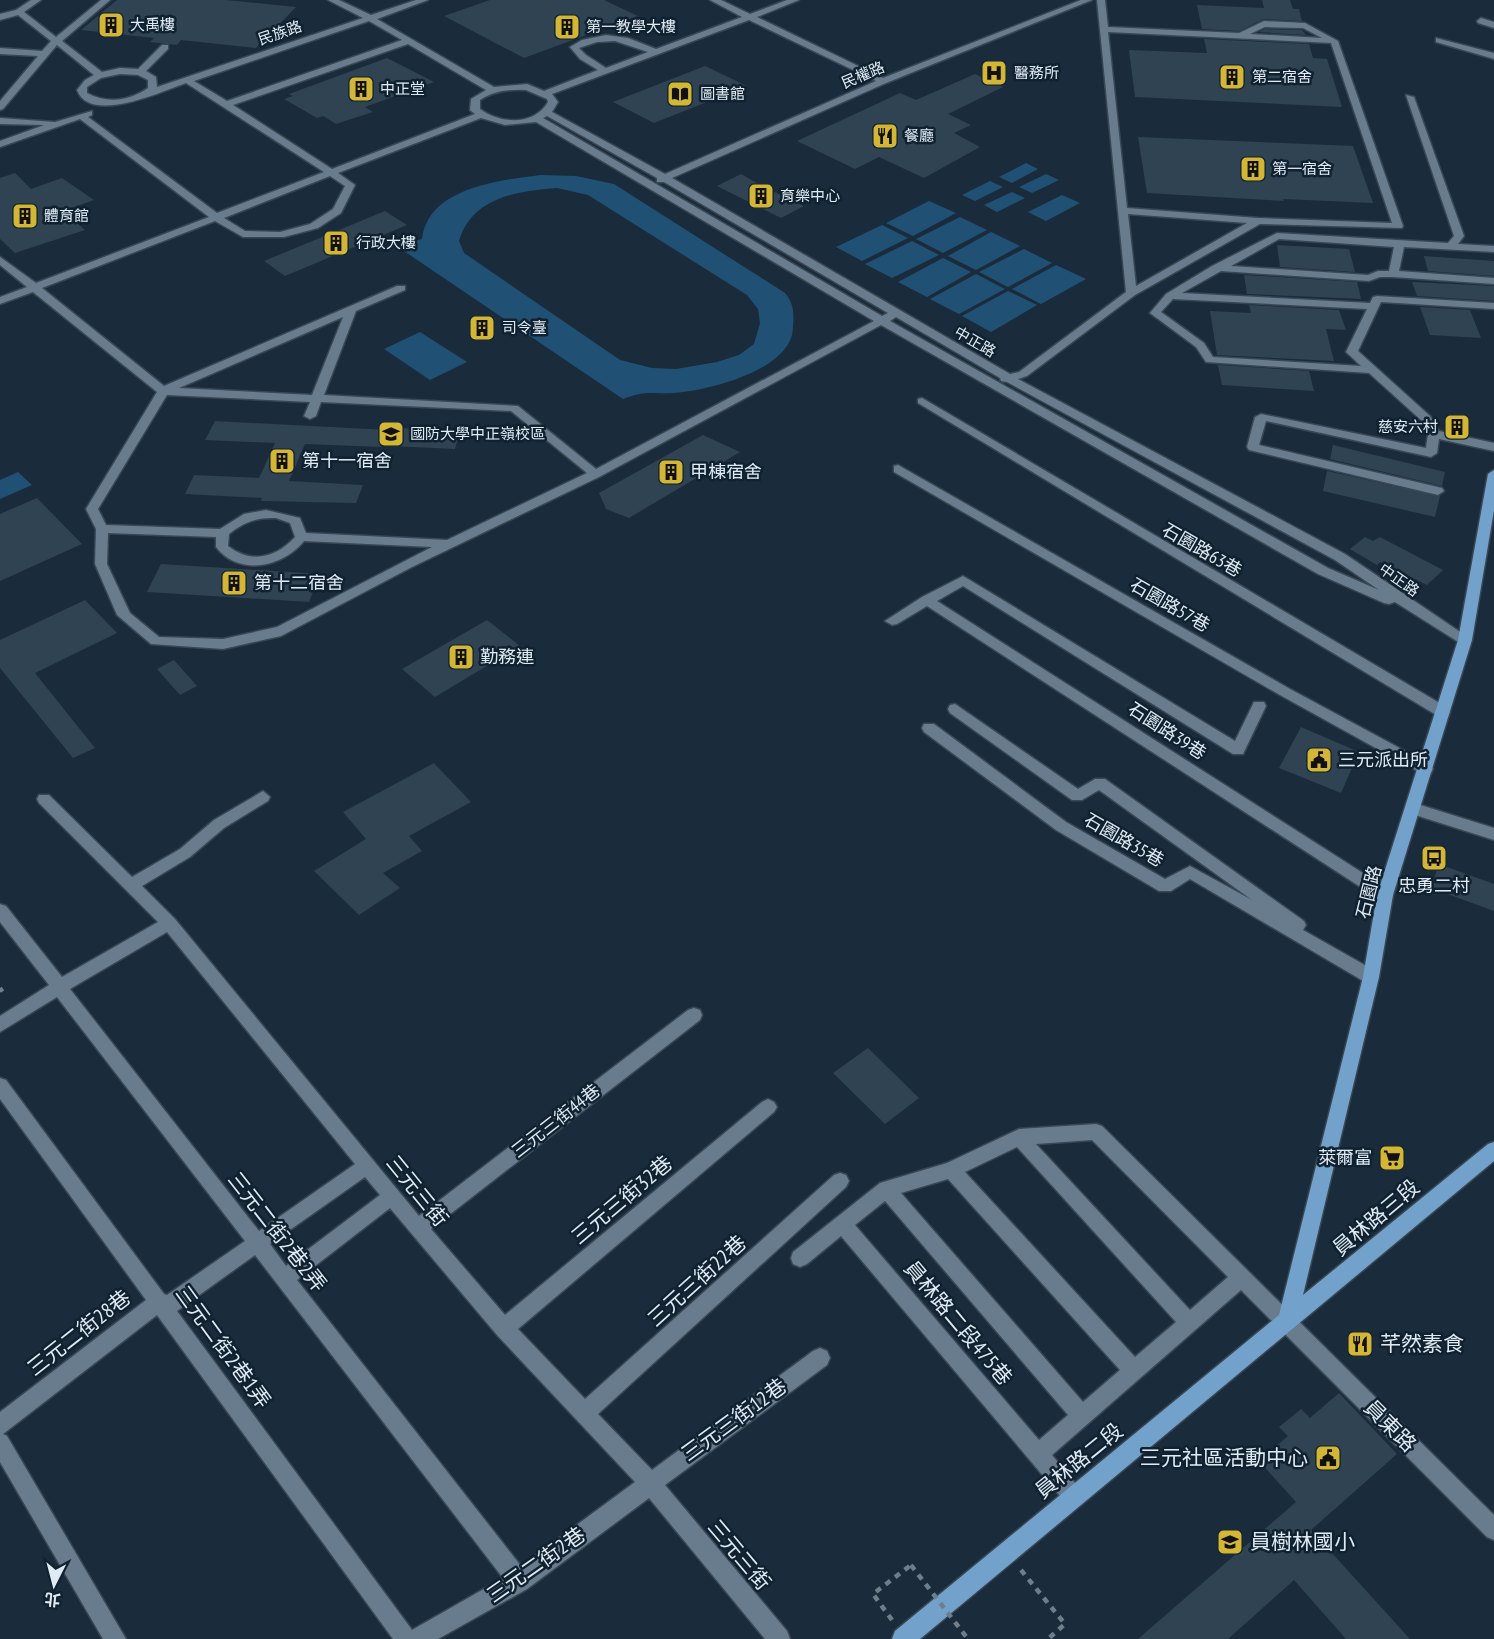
<svg xmlns="http://www.w3.org/2000/svg" width="1494" height="1639" font-family="'PT Sans Narrow','Noto Sans TC',sans-serif">
<rect width="100%" height="100%" fill="#1a2c3b"/>
<!-- green -->
<path fill="#215075" fill-rule="evenodd" d="M1026 163 1038 169 1012 183 999 177Z
M1046 174 1059 180 1032 193 1019 187Z
M541 175 576 176 614 184 785 293C794 304 794 313 793 327 793 370 707 391 672 393 650 394 647 390 623 399L398 247 422 239C428 187 501 180 541 175ZM557 188 588 195 747 295 758 309 760 323 754 344 739 355 717 362 676 369 652 368 620 360 464 253 459 241C472 197 518 191 557 188Z
M990 181 1003 187 975 201 962 195Z
M1012 192 1025 198 997 212 984 205Z
M1062 195 1080 203 1046 221 1028 212Z
M929 201 956 213 913 236 886 223Z
M960 217 987 230 943 253 916 239Z
M882 225 908 238 862 261 836 247Z
M991 232 1020 246 976 270 948 256Z
M912 241 939 255 892 278 865 264Z
M1024 249 1052 263 1008 287 979 272Z
M943 258 971 272 927 297 898 282Z
M1056 265 1086 279 1041 304 1012 289Z
M976 274 1005 289 959 314 930 299Z
M1008 291 1037 305 991 332 962 316Z
M420 332 467 362 430 380 384 349Z
M18 472 32 485 0 499V480Z"/>
<!-- building -->
<path fill="#304353" d="M117 0H226L296 7 256 48 181 40 177 45 150 42 154 38 81 30Z
M490 0H604L638 16 524 58 444 16Z
M1262 0H1290L1293 9H1299L1302 21 1264 19 1239 31 1202 29 1197 5 1264 8Z
M1265 29 1302 30 1306 35 1259 32Z
M1204 39 1309 44 1313 58 1327 59 1342 107 1135 97 1129 50 1207 53Z
M387 58 434 82 365 107 373 112 336 124 323 116 317 118 284 99 293 96 289 94Z
M705 66 747 86 654 123 613 102Z
M975 74 1003 87 948 114 971 125 954 133 980 147 924 178 879 157 855 169 797 141 900 93 916 100Z
M1138 137 1353 146 1373 203 1283 199 1284 201 1147 193Z
M15 173 31 189 62 178 94 200 63 211 85 230 15 253 0 239V178Z
M741 174 764 187 804 206 781 218 717 186Z
M385 211 407 225 285 276 264 261Z
M1277 245 1349 249 1355 272 1280 267Z
M1424 256 1494 261V276L1428 271Z
M1244 275 1357 282 1361 299 1247 294Z
M1412 282 1494 286V301L1417 296Z
M1249 305 1339 310 1346 330 1326 329 1334 361 1217 355 1210 311 1251 313Z
M1420 307 1470 310 1481 338 1430 335Z
M1218 365 1309 371 1314 391 1222 385Z
M215 421 388 430 381 447 305 444 289 481 363 485 356 503 261 501 262 498 185 494 194 475 259 478 275 443 205 440Z
M399 428 460 431 455 449 392 446Z
M703 435 740 452 629 518 606 509 599 493Z
M1333 445 1445 472 1442 486 1330 459Z
M1327 471 1440 496 1435 517 1323 491Z
M37 498 82 544 0 581V514Z
M1365 537 1373 541 1380 537 1443 570 1427 585 1380 562 1377 565 1350 549Z
M161 564 320 574 309 602 147 592Z
M85 600 117 633 35 673 95 748 73 758 0 668V640Z
M487 620 520 646 435 697 402 669Z
M174 660 197 686 180 695 157 669Z
M1301 727 1359 752 1341 793 1279 768Z
M434 763 471 802 409 836 422 851 383 873 400 888 359 915 314 871 366 839 343 812Z
M1439 864 1494 884V911L1431 888Z
M868 1048 919 1098 885 1124 833 1073Z
M1339 1393 1397 1454 1311 1530 1410 1639H1346L1294 1580 1228 1639H1138L1296 1502 1259 1461 1288 1436 1279 1427 1301 1409 1310 1418Z"/>
<g fill="none" stroke-linecap="round" stroke-linejoin="round">
<!-- minor casing -->
<g stroke="#394754" stroke-width="3">
<path id="minor" d="M31 0H41L24 12 56 37 101 0H110L62 41 102 72 120 68 138 69 162 45H168V49L146 71 156 77 157 87 363 18 328 0H339L371 15 416 0H428L377 19 494 87 527 84 544 91 598 70 580 59 570 47 582 40 606 35 628 38 656 49 742 17 710 0H721L750 14 787 0H799L757 17 883 78 1081 0H1092L886 83 672 178 1010 374 1019 372 1126 292 1097 0H1105L1108 27 1239 33 1264 21 1305 23 1338 41 1403 226 1402 228 1260 224 1135 295 1027 376 1018 379 1345 554 1472 640 1465 645 1460 643 1395 602 1389 604 1384 603 1318 574 881 325 599 477 412 567 281 636 223 649 151 644 117 615 95 564 96 529 86 509 157 392 33 292 0 304V297L27 287 0 265V257L36 283 209 217 80 119 0 147V141L44 125 0 124V118L55 122 92 111V115L88 117 217 213 324 172 186 83C163 91 90 125 77 90L85 80 94 75 57 45 3 109 0 110V101L38 56 0 54V48L42 51 51 41 18 15 0 20V14L16 10ZM749 20 876 81 665 174 552 112 558 102 552 94ZM369 21 402 40 227 101 194 81ZM1265 27 1303 28 1322 38 1250 34ZM1108 32 1331 43 1392 223 1258 218 1127 208ZM615 41 648 52 606 68 586 55 579 48 597 42ZM408 44 486 90 471 99 470 110 475 114 332 169 233 105ZM120 74 138 75 148 80V88C129 101 107 104 87 93V87L101 78ZM526 90 547 99 548 102C534 126 500 124 480 109V100C494 91 509 89 526 90ZM547 116 657 178V182H664L888 313 882 316 543 118ZM481 118 505 125 536 122 874 321 596 469 518 406 324 395 356 311 405 290V286H397L164 386 42 288 215 221 243 237H284L318 228 341 213 355 185 338 173ZM330 176 345 186 333 209 310 224 280 232 245 231 224 218ZM1128 214 1247 223 1136 286ZM343 317 312 395 179 388ZM896 317 1000 378 1001 381 1007 382 1335 560 1379 590 1328 568 890 321ZM167 395 310 402 304 416 310 419 316 416 321 402 511 411 587 473 447 540 306 533 300 518 266 510 244 514 220 529 106 525 98 509ZM276 518 290 523 295 537C276 558 251 564 228 546L229 534C244 522 257 517 276 518ZM108 533 216 537V547C239 577 283 567 304 541L432 547 277 627 223 639 159 637 130 613 107 564Z
M1481 18 1494 22V28L1478 23 1477 21Z
M1436 38 1494 53V59L1436 42Z
M1406 95 1414 97 1464 236 1458 244 1494 246V252L1404 247 1399 271 1494 278V284L1393 277H1380L1369 281 1221 271 1182 293 1370 303 1373 297 1377 296 1494 303V309L1381 302 1358 351 1430 416 1439 431 1494 443V451L1439 439 1437 453 1431 457 1266 421 1259 445 1442 488 1444 491 1438 495 1249 450 1247 447 1255 417 1261 414 1426 448 1428 434 1421 420 1369 373 1206 362 1196 347 1150 313 1166 294 1212 266 1277 233 1448 243 1454 236ZM1279 239 1394 247 1389 271H1378L1368 275 1231 266ZM1173 299 1367 309 1346 352 1361 366 1213 357 1204 343 1161 312Z
M922 398 1448 708 1450 712 1448 716H1438L918 403V399Z
M898 465 1290 689 1431 765 1433 769 1431 773H1421L1280 695 894 472V466Z
M963 576 1235 741 1254 702H1264L1266 706 1243 754H1233L963 586 937 601 1391 891 1393 895 1391 899H1379L927 606 897 624 892 625 885 621 922 597Z
M955 704 1078 789 1095 779H1105L1304 921 1306 925 1303 930 1377 972 1379 977 1377 982 1371 984 1365 982 1190 879 1171 891H1159L1056 830 924 732 922 728 924 724H934L1066 822 1165 879 1190 866 1252 900 1099 790 1082 800H1072L950 713 948 709 950 705Z
M263 791 270 797 268 801 224 828 190 857 142 886 175 919 419 1216 688 1010 694 1008 700 1010 702 1015 700 1020 431 1229 505 1315 762 1102 768 1099 774 1102 777 1107 774 1112 518 1329 585 1399 834 1175 840 1173 846 1175 849 1181 846 1187 598 1414 652 1470 813 1351 820 1348 827 1351 830 1358 827 1365 665 1485 787 1631 790 1639H765L649 1498 527 1589 438 1639H393L157 1315 3 1434 7 1436 126 1639H103L0 1462V1412L146 1300 0 1099V1078L6 1080 164 1294 167 1295 245 1241 57 997 0 1032V1016L49 985 0 922V904L6 906 62 977 158 922 39 803 37 799 39 795H49L132 877 180 849 214 820ZM167 932 355 1164 259 1231 70 989ZM365 1177 380 1195 286 1266 270 1244ZM390 1208 497 1335 635 1482 521 1566 297 1280ZM255 1255 503 1578 412 1630 177 1311Z
M1414 803 1494 828V840L1409 813 1407 809 1409 805Z
M1096 1124 1102 1126 1494 1515V1540L1487 1537 1241 1290 1052 1455 1080 1489 1083 1496 1080 1503 1073 1506 1066 1503 841 1236 807 1264 800 1267 793 1264 791 1258 793 1252 880 1183 947 1163 1019 1129ZM1092 1140 1228 1277 1190 1310 1036 1144ZM1017 1147 1176 1322 1135 1357 965 1172ZM948 1179 1120 1370 1083 1402 901 1193ZM885 1201 1068 1415 1039 1440 855 1225Z"/>
</g>
<!-- major casing -->
<g stroke="#394754" stroke-width="3">
<path id="major" d="M1494 470V510L1472 640 1393 895 1379 977 1303 1295 1488 1144 1494 1142V1161L920 1639H892L895 1631 1279 1315 1363 977 1377 895 1458 640 1488 474Z"/>
</g>
<!-- path-far1 -->
<path stroke="#6f7e8b" stroke-width="4" stroke-dasharray="4.5 4.5" stroke-linecap="butt" d="M0 988 5 995"/>
<!-- path -->
<path stroke="#6f7e8b" stroke-width="4.5" stroke-dasharray="6 6" stroke-linecap="butt" d="M1021 1570 1065 1624 1048 1639
M892 1620 873 1594 911 1565"/>
<!-- minor -->
<use href="#minor" fill="#687c8e" fill-rule="evenodd"/>
<!-- major -->
<use href="#major" fill="#72a2cb" fill-rule="evenodd"/>
<!-- path-bridge -->
<path stroke="#6f7e8b" stroke-width="4.5" stroke-dasharray="6 6" stroke-linecap="butt" d="M911 1565 968 1639"/>
</g>
<!-- icons -->
<defs>
<g id="building-square" transform="scale(1.35)"><rect x="-9" y="-9" width="18" height="18" rx="4" fill="#d3b635" stroke="#102230"/><path d="M-4-6H4V6H1V3H-1V6H-4ZM-2.5-4.3h1.7v1.8h-1.7ZM.8-4.3h1.7v1.8H.8ZM-2.5-1h1.7V.8h-1.7ZM.8-1h1.7V.8H.8Z" fill="#111"/></g>
<g id="hospital-square" transform="scale(1.35)"><rect x="-9" y="-9" width="18" height="18" rx="4" fill="#d3b635" stroke="#102230"/><path d="M-5-5h3v3.5h4V-5h3V5h-3V1.5h-4V5h-3Z" fill="#111"/></g>
<g id="library-square" transform="scale(1.35)"><rect x="-9" y="-9" width="18" height="18" rx="4" fill="#d3b635" stroke="#102230"/><path d="M-6-4Q-3-5.5-.7-3.5V5Q-3 3-6 4ZM6-4Q3-5.5 .7-3.5V5Q3 3 6 4Z" fill="#111"/></g>
<g id="restaurant-square" transform="scale(1.35)"><rect x="-9" y="-9" width="18" height="18" rx="4" fill="#d3b635" stroke="#102230"/><path d="M-5-6h1v4h1v-4h1v4h1v-4h1v5L-1.5 .5V6h-2V.5L-5-1ZM5-6V6H3V1.5H1.5Q1.5-4 5-6Z" fill="#111"/></g>
<g id="university-square" transform="scale(1.35)"><rect x="-9" y="-9" width="18" height="18" rx="4" fill="#d3b635" stroke="#102230"/><path d="M0-5L7-2L0 1L-7-2ZM-4 1L0 2.5L4 1V4Q0 6-4 4Z" fill="#111"/></g>
<g id="civic-square" transform="scale(1.35)"><rect x="-9" y="-9" width="18" height="18" rx="4" fill="#d3b635" stroke="#102230"/><path d="M-.6-6.5H3V-4.5H.6V-3L4-1V1h2V6H-6V1h2V-1L-.6-3ZM-1.2 2.5V6h2.4V2.5Z" fill="#111"/></g>
<g id="bus-square" transform="scale(1.35)"><rect x="-9" y="-9" width="18" height="18" rx="4" fill="#d3b635" stroke="#102230"/><path d="M-5-6H5V4H4V6H2V4H-2V6H-4V4H-5ZM-3.5-4V0h7V-4ZM-3.5 1.2v1.5H-2V1.2ZM2 1.2v1.5H3.5V1.2Z" fill="#111"/></g>
<g id="supermarket-square" transform="scale(1.35)"><rect x="-9" y="-9" width="18" height="18" rx="4" fill="#d3b635" stroke="#102230"/><path d="M-6-5.5h2.5l.6 2H6L4.5 2H-2.5L-4.4-4H-6ZM-1.5 3.2a1.3 1.3 0 1 0 .1 0ZM3 3.2a1.3 1.3 0 1 0 .1 0Z" fill="#111"/></g>
<g id="school-square" transform="scale(1.35)"><rect x="-9" y="-9" width="18" height="18" rx="4" fill="#d3b635" stroke="#102230"/><path d="M0-5L7-2L0 1L-7-2ZM-4 1L0 2.5L4 1V4Q0 6-4 4Z" fill="#111"/></g>
</defs>
<g fill-rule="evenodd">
<use href="#building-square" x="111" y="25"/>
<use href="#building-square" x="567" y="27"/>
<use href="#hospital-square" x="994" y="73"/>
<use href="#building-square" x="1232" y="77"/>
<use href="#building-square" x="361" y="89"/>
<use href="#library-square" x="680" y="94"/>
<use href="#restaurant-square" x="885" y="136"/>
<use href="#building-square" x="1253" y="169"/>
<use href="#building-square" x="761" y="196"/>
<use href="#building-square" x="25" y="216"/>
<use href="#building-square" x="336" y="243"/>
<use href="#building-square" x="482" y="328"/>
<use href="#building-square" x="1457" y="427"/>
<use href="#university-square" x="391" y="434"/>
<use href="#building-square" x="282" y="461"/>
<use href="#building-square" x="671" y="472"/>
<use href="#building-square" x="234" y="583"/>
<use href="#building-square" x="461" y="657"/>
<use href="#civic-square" x="1319" y="760"/>
<use href="#bus-square" x="1434" y="858"/>
<use href="#supermarket-square" x="1392" y="1158"/>
<use href="#restaurant-square" x="1360" y="1344"/>
<use href="#civic-square" x="1328" y="1458"/>
<use href="#school-square" x="1230" y="1542"/>
</g>
<g text-anchor="middle" stroke-width="5" stroke-linejoin="round" paint-order="stroke">
<!-- far-poi labels -->
<g font-size="15" fill="#dfeaf4" stroke="#102230" text-anchor="start">
<text x="130" y="30">大禹樓</text>
<text x="586" y="32">第一教學大樓</text>
<text x="1014" y="78">醫務所</text>
<text x="1252" y="82">第二宿舍</text>
<text x="380" y="94">中正堂</text>
<text x="700" y="99">圖書館</text>
<text x="904" y="141">餐廳</text>
<text x="1272" y="174">第一宿舍</text>
<text x="780" y="201">育樂中心</text>
<text x="44" y="221">體育館</text>
<text x="356" y="248">行政大樓</text>
<text x="502" y="333">司令臺</text>
<text x="1438" y="432" text-anchor="end">慈安六村</text>
<text x="410" y="439">國防大學中正嶺校區</text>
</g>
<!-- far-street labels -->
<g font-size="15" fill="#dfeaf4" stroke="#102230">
<text transform="translate(280 33) rotate(-19)" y="5">民族路</text>
<text transform="translate(863 75) rotate(-23)" y="5">民權路</text>
<text transform="translate(975 342) rotate(30)" y="5">中正路</text>
<text transform="translate(1399 580) rotate(35)" y="5">中正路</text>
</g>
<!-- poi labels -->
<g font-size="18" fill="#dfeaf4" stroke="#102230" text-anchor="start">
<text x="302" y="467">第十一宿舍</text>
<text x="690" y="478">甲棟宿舍</text>
<text x="254" y="589">第十二宿舍</text>
<text x="480" y="663">勤務連</text>
<text x="1338" y="766">三元派出所</text>
<text x="1434" y="892" text-anchor="middle">忠勇二村</text>
<text x="1372" y="1164" text-anchor="end">萊爾富</text>
</g>
<!-- street labels -->
<g font-size="18" fill="#dfeaf4" stroke="#102230">
<text transform="translate(1202 550) rotate(30)" y="6">石園路63巷</text>
<text transform="translate(1170 605) rotate(30)" y="6">石園路57巷</text>
<text transform="translate(1167 731) rotate(33)" y="6">石園路39巷</text>
<text transform="translate(1124 840) rotate(30)" y="6">石園路35巷</text>
<text transform="translate(1369 892) rotate(-76)" y="6">石園路</text>
<text transform="translate(556 1121) rotate(-38)" y="6">三元三街44巷</text>
</g>
<!-- near-street labels -->
<g font-size="21" fill="#dfeaf4" stroke="#102230">
<text transform="translate(417 1191) rotate(51)" y="7">三元三街</text>
<text transform="translate(622 1200) rotate(-40)" y="7">三元三街32巷</text>
<text transform="translate(1376 1218) rotate(-40)" y="7">員林路三段</text>
<text transform="translate(277 1232) rotate(52)" y="7">三元二街2巷2弄</text>
<text transform="translate(697 1281) rotate(-42)" y="7">三元三街22巷</text>
<text transform="translate(958 1323) rotate(50)" y="7">員林路二段475巷</text>
<text transform="translate(79 1333) rotate(-38)" y="7">三元二街28巷</text>
<text transform="translate(223 1347) rotate(54)" y="7">三元二街2巷1弄</text>
<text transform="translate(734 1420) rotate(-36)" y="7">三元三街12巷</text>
<text transform="translate(1390 1426) rotate(45)" y="7">員東路</text>
<text transform="translate(1079 1461) rotate(-39)" y="7">員林路二段</text>
<text transform="translate(739 1555) rotate(50)" y="7">三元三街</text>
<text transform="translate(536 1565) rotate(-35)" y="7">三元二街2巷</text>
</g>
<!-- near-poi labels -->
<g font-size="21" fill="#dfeaf4" stroke="#102230" text-anchor="start">
<text x="1380" y="1351">芊然素食</text>
<text x="1308" y="1465" text-anchor="end">三元社區活動中心</text>
<text x="1250" y="1549">員樹林國小</text>
</g>
</g>
<!-- north arrow -->
<g transform="translate(54 1585) rotate(186)" stroke="#102230" stroke-width="4.5" paint-order="stroke">
<path d="M0-4.5L10 22L0 15L-10 22Z" fill="#dfeaf4"/>
<text y="-9" font-size="16" font-weight="bold" text-anchor="middle" fill="#dfeaf4">北</text>
</g>
</svg>
